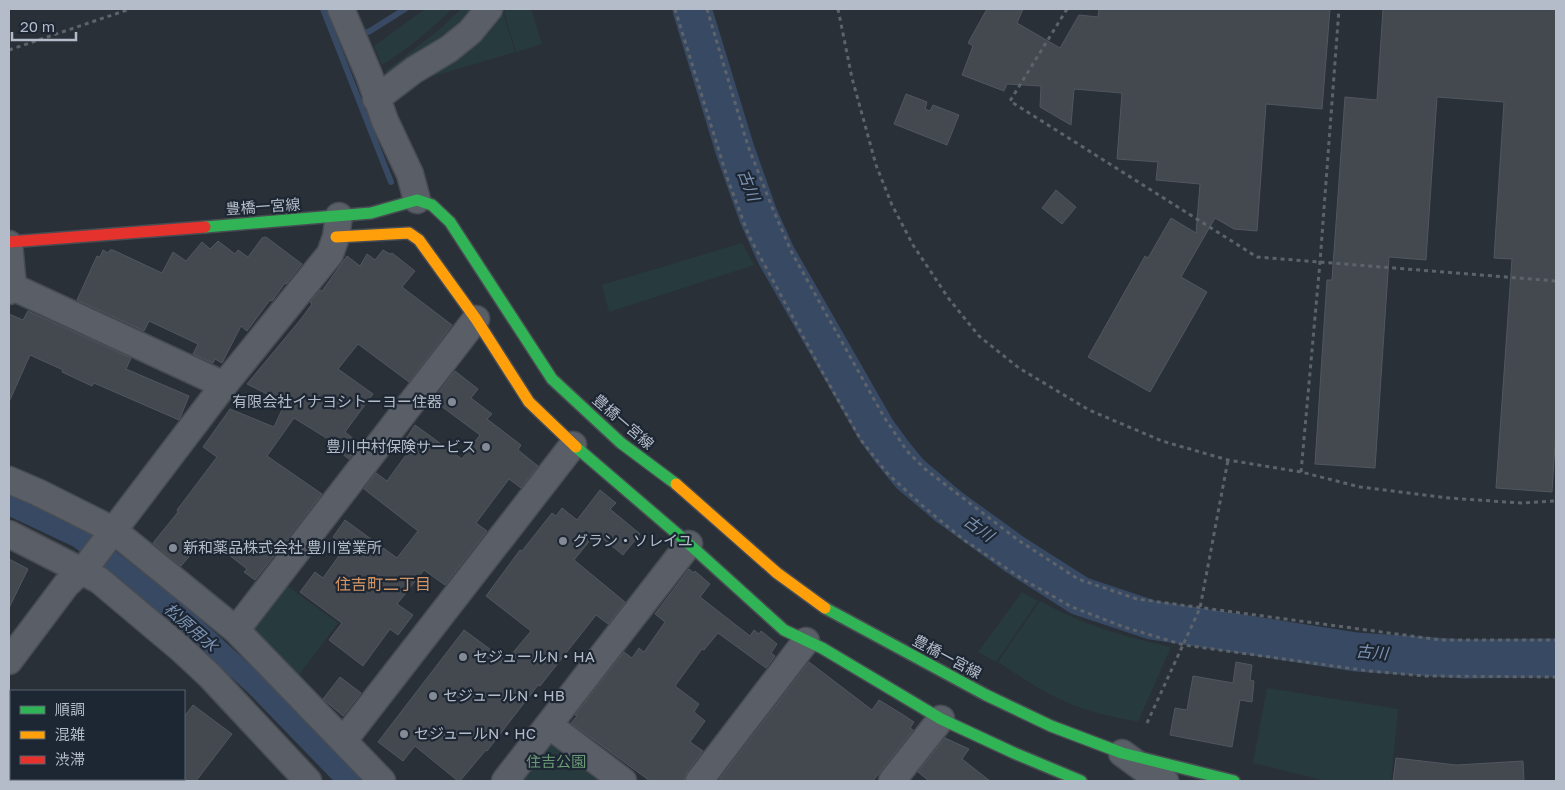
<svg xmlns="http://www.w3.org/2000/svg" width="1565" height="790" font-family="'Golos Text','Noto Sans JP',sans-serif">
<rect width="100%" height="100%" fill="#2a3038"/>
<!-- green -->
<path fill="#273a3e" d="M425 9H452C431 30 407 49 382 65L374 46Z
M461 9H474L466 20 389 80 386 71 440 29Z
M507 9H531L542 44 516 52 504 12Z
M503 13 515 52 427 78C457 60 483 42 503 13Z
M742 243 754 265 609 312 602 285Z
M9 490 92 530 93 535 90 539 9 501Z
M282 582 338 623 295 680 251 633 250 623Z
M1022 592 1038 601 996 662 978 652Z
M1040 601C1085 626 1122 636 1171 647L1138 722C1114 717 1089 712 1066 702 1042 692 1020 676 998 662Z
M1267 688 1398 709 1391 781H1327L1253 763Z
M559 739 614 781H516L547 741Z"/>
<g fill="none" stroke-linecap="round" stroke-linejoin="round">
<!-- stream -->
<path stroke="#384963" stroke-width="6" d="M323 9 391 182
M359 36 370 31 405 9"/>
<!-- canal -->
<path stroke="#384963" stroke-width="22" d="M9 504 79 537 174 610 254 683 349 781"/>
<!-- river -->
<path stroke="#384963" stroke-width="39" d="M692 9 735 150 758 215 776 255 876 430 892 452 910 474 949 507 1014 554 1080 596 1152 620 1356 652 1465 659 1556 658"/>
</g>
<!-- building -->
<path fill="#444950" stroke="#52575f" d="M987 9H1023L1017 23 1060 48 1079 15 1098 17 1099 9H1330L1322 109 1266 104 1257 231 1234 229 1215 218 1181 277 1207 292 1150 392 1088 357 1145 256 1148 258 1171 218 1196 233 1200 184 1156 180 1158 162 1117 159 1122 93 1074 89 1071 125 1040 107 1041 86 1007 84 1004 91 962 75 973 46 968 43Z
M1383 9H1556V428L1552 492 1496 488 1512 259 1494 258 1504 102 1437 97 1426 260 1389 257 1375 468 1315 464 1327 280H1332L1345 97 1377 100Z
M906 94 927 102 925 109 930 111 933 105 959 115 947 145 894 124Z
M1056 190 1076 207 1062 224 1042 208Z
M266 237 302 264 286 284 285 283 272 301 270 300 247 331 241 326 222 363 215 359 213 363 193 354 198 344 149 321 144 331 77 300 97 256 100 257 103 250 108 253 110 250H113L162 273 173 252 186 261 202 242 210 249 218 241 235 254 238 250 248 257 262 238Z
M383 250 390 254 392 253 415 271 402 287 452 325 409 382 358 344 338 369 373 394 345 432 360 444 349 459 326 442 328 439 294 418 267 456 322 494 255 580 244 572 247 569 206 537 181 566 153 543 178 512 177 510 217 457 203 447 230 409 274 427 285 403 247 384 301 319 312 304 310 302 320 290 322 291 347 256 360 266 367 254 375 260Z
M28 311 131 358 126 369 189 396 180 418 179 420 94 383 92 386 62 372 63 370 30 355 9 402V314L23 320Z
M455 371 478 389 471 398 492 414 487 419 521 445 518 450 538 466 521 488 509 479 476 523 487 531 445 585 424 570 397 604 413 615 398 635 390 629 363 666 329 640 342 623 300 592 315 572 323 578 346 546 333 537 345 520 397 558 418 531 364 489 376 473 387 481 411 448 403 443 415 425 462 459 480 435 433 400Z
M600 490 616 503 610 509 640 534 623 555 596 533 574 560 625 602 608 624 596 615 540 686 538 685 487 751 486 750 460 781H458L415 746 403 761 378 742 464 630 506 661 531 631 486 596 520 550 522 551 552 513 556 516 562 508 577 520Z
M9 559 28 569 9 608Z
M689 569 694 573 695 571 710 584 700 597 750 636 754 630 759 634 761 631 765 634 777 644 771 653 775 656 766 668 718 633 704 650 702 649 675 686 699 704 694 712 705 721 690 742 703 751 687 772 684 781H650L571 723 577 716 575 715 624 652 632 658 639 648 644 652 665 622 655 614Z
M809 662 872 710 879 700 905 716 914 722 910 728 913 730 873 781H718Z
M1236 662 1252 665 1250 680 1254 681 1252 702 1240 700 1232 747 1170 735 1175 708 1187 710 1193 676 1233 683Z
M340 677 361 693 343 716 323 699Z
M193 705 232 734 196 781H184V717Z
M945 738 969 749 962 759 990 781H929L918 772Z
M1396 758 1456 765 1523 761 1524 781H1393Z"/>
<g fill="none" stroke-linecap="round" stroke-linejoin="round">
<!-- street casing -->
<g stroke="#484c53" stroke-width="29">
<path id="street" d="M341 9 369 75 385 121 410 174 417 200
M376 99 414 70 449 49 470 32 489 9
M9 244 13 287 9 291
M13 287 224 385
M9 480 37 492 113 530 236 630 382 781
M9 534 99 580 181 649 210 676 308 781
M236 630 476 319
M9 661 66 585 88 564 224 385 330 254 336 237 339 216
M549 725 623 781
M344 740 573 445
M1122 753 1152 775 1165 781
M505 781 689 544
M699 781 806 641
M892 781 941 719"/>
</g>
<!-- fast casing -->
<g stroke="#484c53" stroke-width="14">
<path id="fast" d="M205 227 371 213 417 200 432 205 450 222 552 379 621 443 676 484
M576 447 689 544 784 630 822 648 941 719 1014 753 1081 781
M825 608 986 695 1051 726 1122 753 1234 781"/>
</g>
<!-- slow casing -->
<g stroke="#484c53" stroke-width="14">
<path id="slow" d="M336 237 409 233 419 240 476 319 529 402 576 447
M676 484 777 573 825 608"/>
</g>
<!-- jam casing -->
<g stroke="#484c53" stroke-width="14">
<path id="jam" d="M9 242 205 227"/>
</g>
<!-- path -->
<path stroke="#5d636a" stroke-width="3" stroke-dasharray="4 4" stroke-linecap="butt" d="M675 9 728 180 749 236 824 375 861 440 887 473 924 507 964 540 1024 580 1072 607 1124 627 1184 645 1369 671 1425 676 1556 677
M707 9 748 146 772 207 792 253 884 417 907 451 925 469 1018 540 1078 579 1137 599 1441 640H1556
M838 9 852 78 876 165 892 205 913 245 949 299 979 336 1019 368 1089 410 1162 441 1228 460 1301 472 1360 487 1449 498 1521 503 1556 501
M1067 9 1010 101 1257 257 1556 281
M9 50 130 9
M1301 472 1320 262 1339 9
M1147 723 1200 608 1228 460"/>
<!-- street -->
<use href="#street" stroke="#5a5e66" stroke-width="26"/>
<!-- fast -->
<use href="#fast" stroke="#30b455" stroke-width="11"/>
<!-- slow -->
<use href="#slow" stroke="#ff9f0a" stroke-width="11"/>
<!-- jam -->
<use href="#jam" stroke="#e5322d" stroke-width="11"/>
</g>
<!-- markers -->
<g fill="#848b96" stroke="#1d2633" stroke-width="2">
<circle cx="452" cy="402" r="5"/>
<circle cx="486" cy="447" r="5"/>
<circle cx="563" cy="541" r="5"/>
<circle cx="173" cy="548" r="5"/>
<circle cx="463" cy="657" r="5"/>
<circle cx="433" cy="696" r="5"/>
<circle cx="404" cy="734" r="5"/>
</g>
<g text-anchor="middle" stroke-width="4.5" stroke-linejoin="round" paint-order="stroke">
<!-- street labels -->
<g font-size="15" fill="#b4bcc9" stroke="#1d2633">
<text transform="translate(263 207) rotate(-4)" y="5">豊橋一宮線</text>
<text transform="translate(623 422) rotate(41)" y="5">豊橋一宮線</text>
<text transform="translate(947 657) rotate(28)" y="5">豊橋一宮線</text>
</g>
<!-- poi labels -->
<g font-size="15" fill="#b4bcc9" stroke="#1d2633" text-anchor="start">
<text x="442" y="407" text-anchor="end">有限会社イナヨシトーヨー住器</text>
<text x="476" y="452" text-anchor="end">豊川中村保険サービス</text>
<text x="573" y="546">グラン・ソレイユ</text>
<text x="183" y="553">新和薬品株式会社 豊川営業所</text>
<text x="473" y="662">セジュールN・HA</text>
<text x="443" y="701">セジュールN・HB</text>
<text x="414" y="739">セジュールN・HC</text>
</g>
<!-- park labels -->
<g font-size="15" fill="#6b9a76" stroke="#1d2633">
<text x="556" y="767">住吉公園</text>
</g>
<!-- water labels -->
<g font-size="16" font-style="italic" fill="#7c92b1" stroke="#1d2633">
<text transform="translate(749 185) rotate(69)" y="6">古川</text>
<text transform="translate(979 528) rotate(36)" y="6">古川</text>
<text transform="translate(191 627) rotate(41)" y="6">松原用水</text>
<text transform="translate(1372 652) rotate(5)" y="6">古川</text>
</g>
<!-- neighbourhood labels -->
<g font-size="16" fill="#d59563" stroke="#1d2633">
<text x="383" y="590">住吉町二丁目</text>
</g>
</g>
<!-- border -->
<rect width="1565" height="790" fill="none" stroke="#b4bcc9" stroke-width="20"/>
<!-- legend -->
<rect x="10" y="690" width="175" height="90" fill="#1d2633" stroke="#59626f"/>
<rect x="20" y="706" width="25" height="8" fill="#30b455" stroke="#59626f"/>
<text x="55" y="715" font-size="15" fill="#b4bcc9">順調</text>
<rect x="20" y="731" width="25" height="8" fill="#ff9f0a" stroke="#59626f"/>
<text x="55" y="740" font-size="15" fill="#b4bcc9">混雑</text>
<rect x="20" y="756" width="25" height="8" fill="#e5322d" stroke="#59626f"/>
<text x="55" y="765" font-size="15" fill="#b4bcc9">渋滞</text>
<!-- scale -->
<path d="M12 32v8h64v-8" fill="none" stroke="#b4bcc9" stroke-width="2.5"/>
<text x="20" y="32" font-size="15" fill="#b4bcc9" stroke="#1d2633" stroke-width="4" paint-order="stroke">20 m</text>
</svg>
